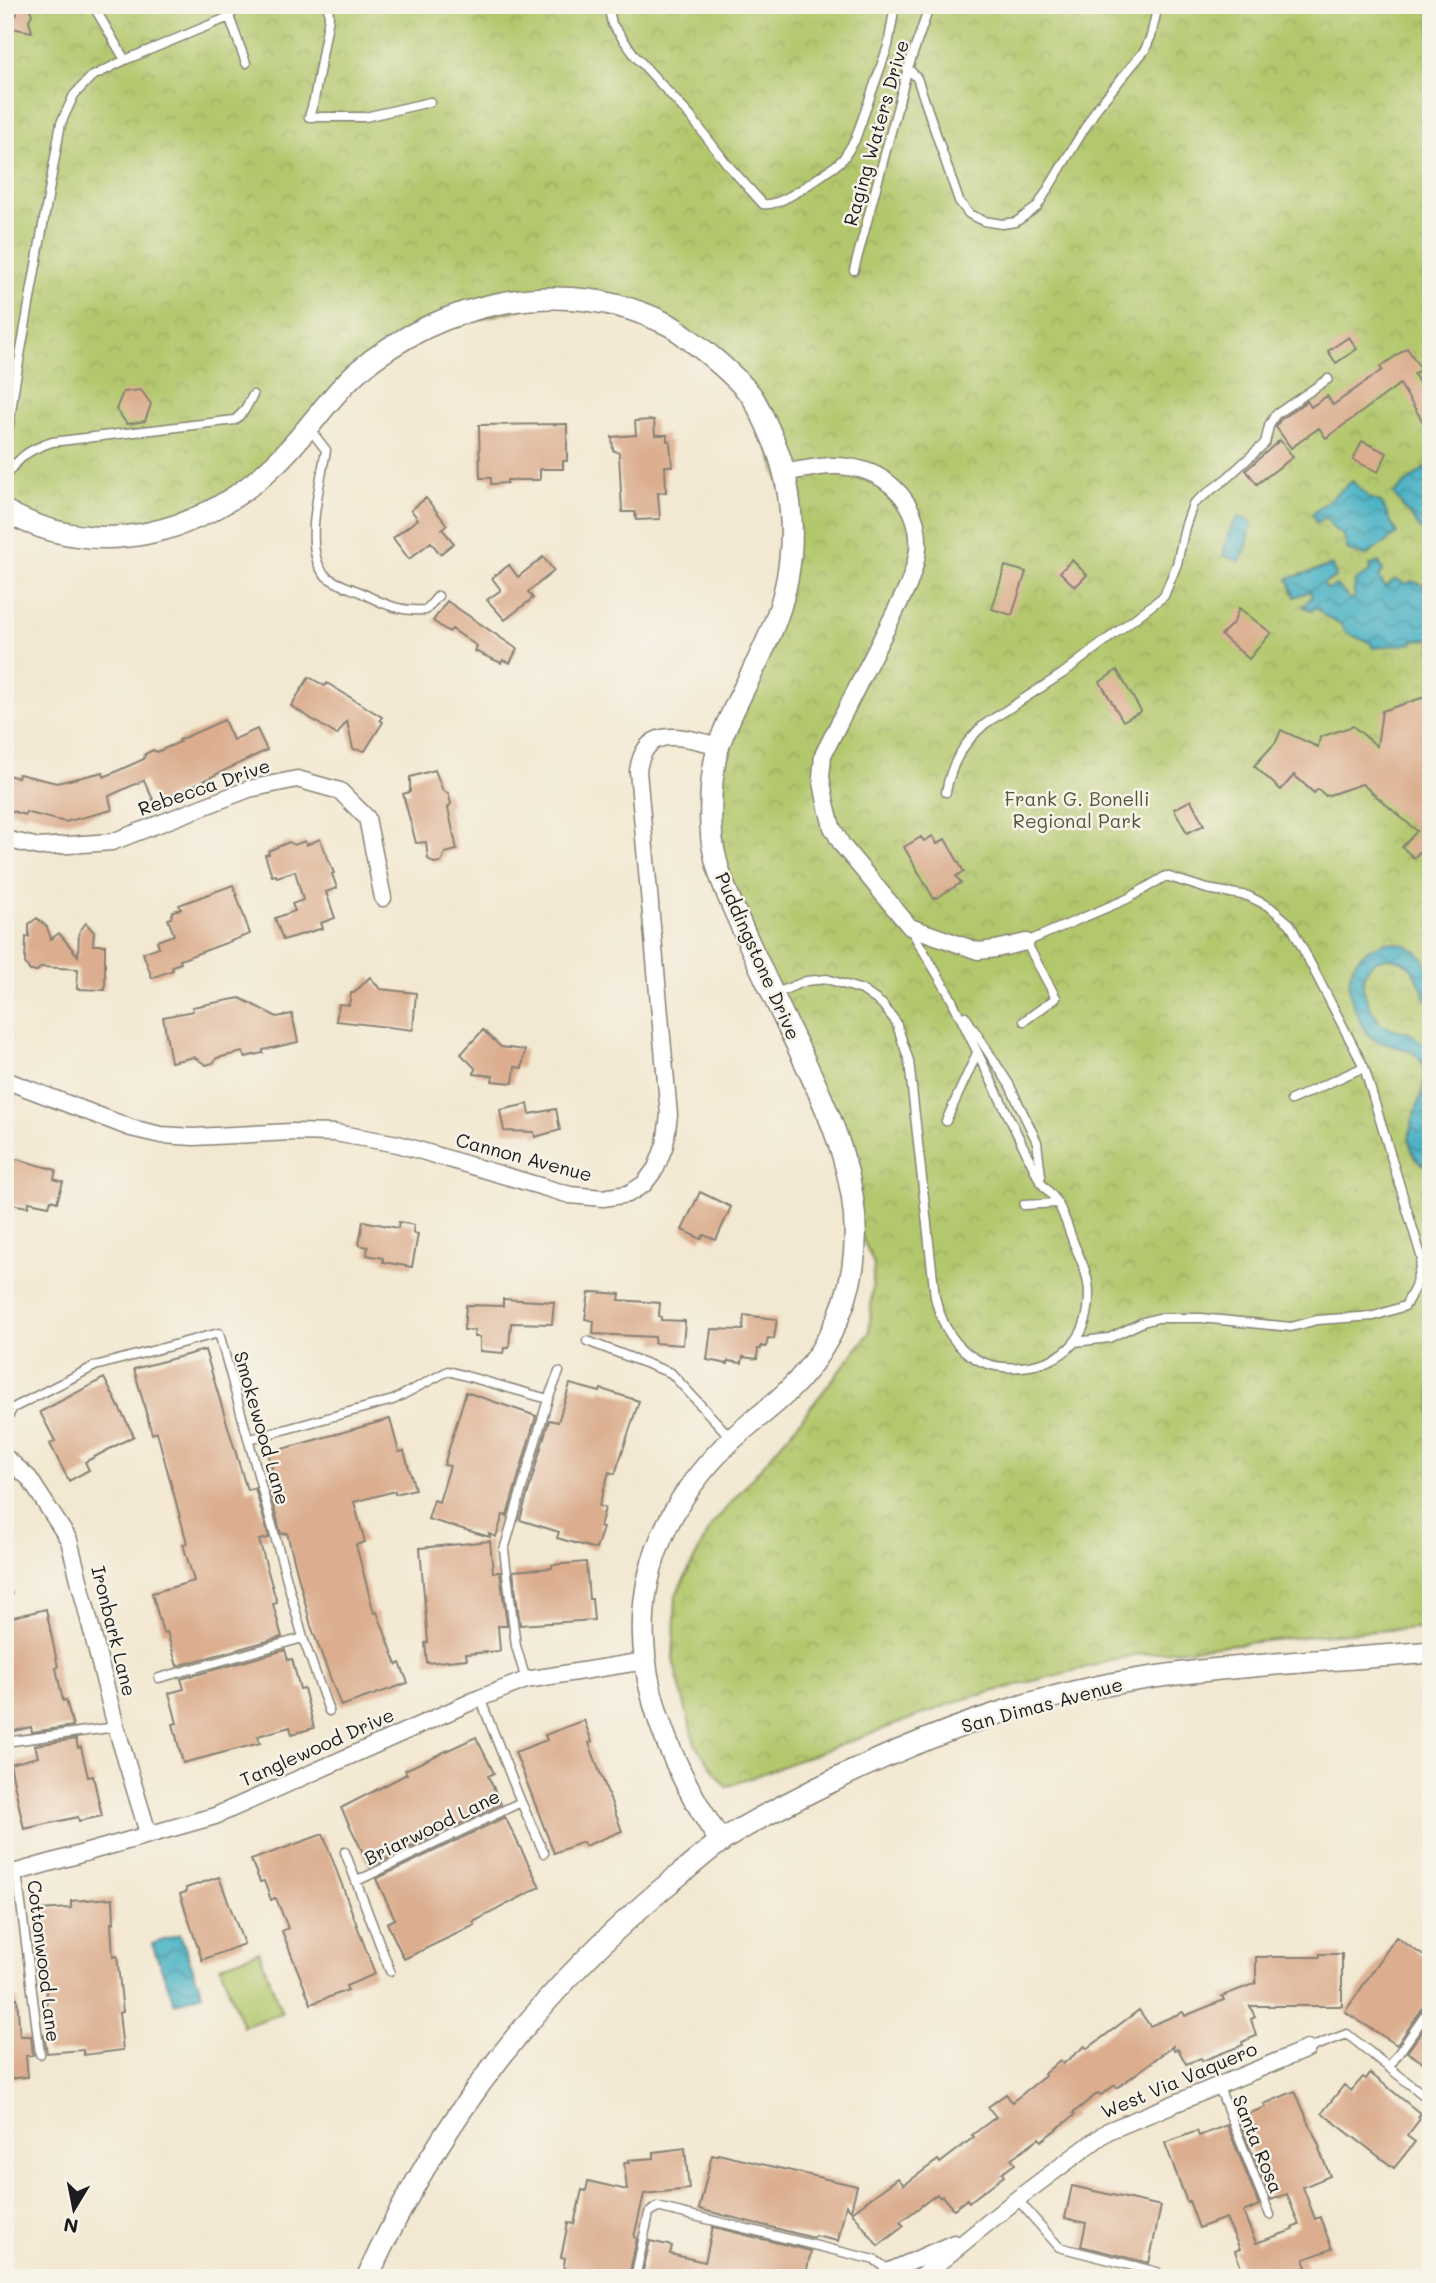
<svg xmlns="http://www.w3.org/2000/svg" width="1436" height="2283" font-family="Mali,sans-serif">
<defs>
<pattern id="park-crowns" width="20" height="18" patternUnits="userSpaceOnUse" patternTransform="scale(1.75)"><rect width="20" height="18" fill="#b3c86d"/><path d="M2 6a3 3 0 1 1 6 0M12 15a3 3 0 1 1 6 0" fill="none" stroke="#99ab5e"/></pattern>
<pattern id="water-waves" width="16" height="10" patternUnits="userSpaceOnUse" patternTransform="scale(1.75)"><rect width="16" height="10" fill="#46b1c4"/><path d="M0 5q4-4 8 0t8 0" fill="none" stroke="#3a8f9e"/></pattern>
</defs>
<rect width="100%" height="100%" fill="#f7f3e8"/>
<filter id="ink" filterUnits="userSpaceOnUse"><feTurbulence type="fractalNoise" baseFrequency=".0143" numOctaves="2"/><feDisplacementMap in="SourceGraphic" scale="14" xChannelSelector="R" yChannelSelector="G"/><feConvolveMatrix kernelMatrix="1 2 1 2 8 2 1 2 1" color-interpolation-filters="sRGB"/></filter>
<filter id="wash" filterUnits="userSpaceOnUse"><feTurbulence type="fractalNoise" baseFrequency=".00686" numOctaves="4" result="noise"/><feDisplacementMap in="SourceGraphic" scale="28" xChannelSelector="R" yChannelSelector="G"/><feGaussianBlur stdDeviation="1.57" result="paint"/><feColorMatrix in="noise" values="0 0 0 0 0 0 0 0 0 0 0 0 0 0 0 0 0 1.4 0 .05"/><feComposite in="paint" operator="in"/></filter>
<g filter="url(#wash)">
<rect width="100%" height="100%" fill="#f3e8d1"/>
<!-- park -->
<path fill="url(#park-crowns)" stroke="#687244" stroke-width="2" d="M5 5H1431V1627L1321 1635 1134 1655 964 1699 726 1787 695 1744 673 1660 676 1595 711 1526 792 1431 869 1333 874 1264 856 1224 848 1168 721 880 711 794 777 616 793 528 754 399 670 325 566 297 403 339 217 508 110 538 5 511Z"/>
<!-- pitch -->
<path fill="#b3c86d" stroke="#687244" stroke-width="2" d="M259 1951 282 2013 243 2027 220 1966Z"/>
<!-- water -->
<path fill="url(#water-waves)" stroke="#316670" stroke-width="2" d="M1431 463V542L1393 494Z
M1352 481 1369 498 1381 502 1397 534 1366 556 1348 551 1344 536 1335 530 1325 517 1316 523 1312 514Z
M1238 517 1252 522 1246 549 1240 561 1223 556C1225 541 1229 529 1238 517Z
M1379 562 1383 570 1379 578 1386 587 1395 579 1406 584 1412 581 1423 585 1431 605V639L1413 640 1412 643 1373 648 1371 643 1346 633 1341 624 1323 615 1317 607 1311 611 1303 606 1312 597 1310 591 1295 597 1288 579 1332 565 1336 577 1324 583V586L1329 589 1336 585 1351 600 1354 598 1355 581 1370 572 1369 566Z
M1387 942C1433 945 1431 974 1431 1010 1425 997 1419 976 1409 966 1392 950 1361 960 1363 985 1364 999 1374 1014 1381 1025L1411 1034 1431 1049V1117L1427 1138 1431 1151V1170C1381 1141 1436 1098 1422 1063 1413 1043 1382 1050 1368 1034 1363 1030 1361 1022 1358 1016 1341 981 1348 953 1387 942Z
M180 1934 202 1994 175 2004 152 1944Z"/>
<g id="blocks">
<!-- building -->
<path fill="#dcae8f" d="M13 5H24L30 8 32 15 29 20 32 32 6 27 17 14Z
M1349 337 1357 349 1336 363 1328 351Z
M1407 348 1421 369 1414 374 1431 403V435L1400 384 1326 438 1319 428 1291 448 1276 427 1280 420 1307 401 1311 407 1327 396 1333 405 1382 370 1380 367Z
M141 390 151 404 145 421 127 424 116 409 123 392Z
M654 420 655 435H667V441H670L672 466H665L666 492 658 493 660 519 636 520 635 512H622L619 453 613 450 612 437 636 435 635 421Z
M567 424V461H563V469H540V480H507V483L491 484V478H480L479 425Z
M1280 440 1293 457 1257 484 1246 470Z
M1362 441 1387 453 1378 472 1353 460Z
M426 498 447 525 442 529 454 543 440 554 431 542 409 559 393 538 418 519 411 510Z
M543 557 554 571 528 592 533 598 505 620 487 600 501 590 492 578 509 565 518 577Z
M1072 560 1087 575 1075 587 1060 572Z
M1005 566 1026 572 1012 615 992 609Z
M447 601 517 649 510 663 503 660 501 663 475 651 477 646 452 629 449 632 433 621Z
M1239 608 1271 633 1249 659 1221 635 1234 622Z
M1117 670 1141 711 1123 721 1100 682Z
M309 677 325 686 327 683 382 717 380 720 383 722 365 751 353 749 347 721 337 735 291 706Z
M1431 695V858L1422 849 1414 858 1402 847 1417 831 1362 784 1326 796 1318 789 1314 793 1294 775 1281 790 1254 766 1276 742 1281 730 1318 747 1320 737 1353 726 1377 746 1382 711Z
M224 720 233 740 257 729 267 750 155 804 144 780 109 796 112 810 65 822 29 813 26 812 25 815 5 809V785L8 775 18 778 19 774 57 783 103 772 104 777 144 759 145 754 153 750 157 752 180 742 179 740Z
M435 770 443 791 448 793 451 803 448 808 457 850 445 853 441 862 434 863 428 859 426 842 416 843 403 794 410 792V777Z
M1191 800 1204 825 1187 833 1174 809Z
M933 836 937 844 945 839 964 872 956 876 961 883 934 899 904 847 921 837 924 841Z
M320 839 334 873 332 874 337 888 326 892 335 918 321 923 323 928 283 940 275 918 295 911 292 904 303 900 295 871 277 877 276 875 272 876 265 855 269 854 268 851 289 842 294 845 305 841 306 845Z
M233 885 250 934 180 960 181 963 172 966 173 970 152 978 143 953 159 947 157 941 174 935 168 919 171 918 173 911 181 909 179 905Z
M37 918 47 927 51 939 59 933 78 956 79 932 86 923 94 932 93 945H105V990L77 989 78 969 41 967 37 971H30L25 963 26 937H29V924Z
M370 977 380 989 416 993 413 1030 336 1021 339 1004 349 1005 351 993H354Z
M240 998 277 1017 292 1014 298 1042 263 1050V1053L245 1057 243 1052 217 1058 213 1063 206 1065 194 1057 171 1062 163 1017 193 1011 192 1007Z
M483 1030 501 1047 525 1050 522 1068 515 1067 513 1083 492 1081 493 1076 474 1074 475 1068 461 1054Z
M528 1104 530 1114 556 1109 560 1130 535 1137 534 1132 504 1131 500 1110Z
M17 1159 56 1170 54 1179 63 1182 57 1202 51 1200 49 1206 29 1202 28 1207 5 1203V1160L14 1161Z
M700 1192 731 1207 716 1240 704 1235 701 1239 682 1230Z
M363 1221 398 1228 399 1222 414 1225 413 1233 418 1234 412 1267 383 1262V1258L367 1255 368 1247 359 1245Z
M594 1292 620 1294 619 1300 660 1303 659 1316 661 1317V1320L685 1321 683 1345 654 1343 655 1337 593 1334 594 1321 585 1319 589 1293Z
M503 1299 554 1302 552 1324 511 1323 509 1348H504L503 1353 480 1351V1337H474L475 1330H464L466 1305 503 1306Z
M744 1315 777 1319 774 1339 768 1338 766 1347 761 1346V1349H758L757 1359 743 1357 742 1363 728 1361V1364L707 1360 711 1329 743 1330Z
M205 1350 247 1490 255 1488 269 1538 259 1540 277 1603 273 1604 282 1637 177 1666 167 1632 163 1633 152 1593 194 1581 183 1544 187 1543 157 1432 152 1434 134 1369Z
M104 1378 134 1436 85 1462 89 1470 69 1481 50 1444 55 1441 40 1412Z
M570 1384 600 1392 601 1389 639 1401 615 1474 609 1472 599 1506 605 1508 600 1527 603 1528 596 1549 557 1538 559 1532 520 1520 549 1420 558 1422Z
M466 1392 536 1416 507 1516 503 1515 496 1537 489 1534 490 1537 428 1519 434 1500 439 1502 450 1466 444 1465Z
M390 1419 399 1452 404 1451 415 1489 395 1494V1491L354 1502 365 1542 356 1545 374 1613 377 1612 397 1665 400 1663 408 1683 341 1706 311 1626 287 1533 281 1534 268 1485 276 1483 268 1453Z
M490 1541 493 1572H500L507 1626H498L500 1651 466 1654 467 1659 427 1663 425 1643 428 1642 420 1548Z
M586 1562 589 1599H592L594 1620 520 1625 513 1571 552 1568V1565Z
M46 1609 58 1667 56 1668 63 1701 66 1700 73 1726 32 1732 31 1727 5 1733V1619Z
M285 1650 288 1660 292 1659 300 1689 304 1688 314 1728 292 1734 290 1727 258 1736 260 1743 183 1763 173 1724 177 1723 169 1693 184 1689 181 1679Z
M584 1720 592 1742 589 1743 622 1831 585 1846 583 1842 554 1853 515 1752 547 1740 545 1735Z
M476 1737 494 1773 488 1776 501 1804 370 1867 341 1808 407 1774 405 1770Z
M76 1739 78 1748 81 1747 88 1777 93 1776 102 1816 79 1821 78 1817 24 1829 10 1764 38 1757 35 1745Z
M505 1817 540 1887 473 1922 475 1925 404 1959 387 1923 395 1919 376 1879Z
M323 1834 375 1974 346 1986 348 1990 311 2004 282 1931 288 1928 276 1898 271 1900 264 1881 260 1882 251 1860Z
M219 1877 244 1944 202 1960 180 1894 186 1892V1888Z
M113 1898 114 1923H111L113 1957 117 1956 123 2012 119 2013 123 2050 84 2055 83 2050 47 2053 44 2035 50 2034 39 1910 71 1908V1901Z
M1396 1937 1431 1961V2001L1426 2003 1397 2045 1345 2012Z
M1320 1954H1342V2006H1250L1255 2017 1251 2019 1256 2036 1242 2042 1243 2045 1202 2061 1201 2058 1186 2064 1178 2049 1174 2050 1173 2046 1117 2088 1115 2085 1101 2095 1098 2093 1073 2113 1075 2115 1041 2141 1039 2138 1011 2159 1015 2164 1002 2173 1004 2176 969 2202 967 2199 954 2209 952 2208 942 2196 940 2198 937 2194 900 2222 904 2226 878 2246 852 2212 898 2178 904 2185 938 2160 940 2163 974 2137 972 2135 996 2117 988 2107 1006 2094 1012 2102 1045 2076 1044 2074 1060 2060 1063 2064 1085 2046 1087 2049 1139 2010 1150 2026 1183 2012 1185 2016 1224 2000 1222 1996 1256 1983V1957H1320Z
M5 1998H17L20 2036H31L33 2055 26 2056 28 2077 5 2079Z
M1431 2019V2068L1407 2052Z
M1370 2073 1421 2114 1418 2117 1420 2119 1407 2136 1415 2142 1394 2168 1322 2113 1344 2085 1351 2091 1363 2077 1366 2079Z
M1295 2091 1320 2148 1319 2149 1330 2176 1303 2187 1315 2219 1320 2217 1332 2249 1304 2259 1307 2267 1279 2278H1245L1235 2251 1240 2249 1226 2218 1199 2228 1189 2201 1187 2202 1165 2143 1197 2131 1199 2136 1227 2125 1259 2205 1243 2212 1256 2243 1293 2230 1292 2228 1299 2225 1287 2194 1271 2200 1239 2121 1243 2119 1242 2116 1266 2107 1264 2104Z
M685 2148 689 2189 644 2194 634 2237 637 2238 630 2272 626 2271 625 2278 602 2273 601 2278H562L565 2258 561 2257 568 2223 574 2224 582 2190 586 2191 588 2181 627 2190 624 2163H629L628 2160 654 2158V2152Z
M718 2154 857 2186 851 2210 846 2205 838 2241 815 2236 814 2238 699 2209 712 2155 717 2156Z
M1072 2186 1161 2206 1149 2263 1081 2246 1086 2223 1065 2218Z
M713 2227 811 2251 805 2278H656L642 2275 650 2241 672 2246 670 2254 705 2262Z"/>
</g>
</g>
<g filter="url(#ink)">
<use href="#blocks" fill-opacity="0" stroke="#888276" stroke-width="2"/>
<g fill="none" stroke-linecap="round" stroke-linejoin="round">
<!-- service casing -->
<g stroke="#888276" stroke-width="11">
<path id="service" d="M93 5 125 60
M225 5 246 63
M328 5 329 17 314 100 309 117H365L430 102
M608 5 612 24 636 57 691 117 727 164 763 204C781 208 819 176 835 166L843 159 855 140 888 46 895 5
M908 68 917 78 959 201 969 214 984 221 1002 224 1016 222 1037 207 1097 108 1145 50 1151 36 1158 5
M854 270 908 68 930 5
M309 428 326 450C321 481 301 552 326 576 334 583 350 588 360 592 383 604 400 612 426 610L438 596
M5 453 15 384 61 123 74 95 91 77 125 60 229 17 239 5
M5 476C21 456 28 450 52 442L235 420 244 411 253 395
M946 792C951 764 963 743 985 724L1062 674 1164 596 1177 564 1185 527 1193 504 1227 478 1265 443 1269 426 1275 415 1328 379
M774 994 806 981 827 979 862 990 882 1004 896 1022 909 1061 935 1297C941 1323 953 1347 978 1360 1007 1375 1057 1367 1076 1340 1086 1327 1089 1311 1089 1294 1089 1276 1081 1260 1074 1244 1069 1231 1065 1216 1058 1204 1054 1196 1047 1190 1041 1183L949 994 911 930
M965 1016 1009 1084 1037 1142 1041 1176
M1024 1021 1056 998 1026 942 1127 899 1166 876 1207 889 1248 896 1270 907 1290 924 1364 1067 1422 1259 1415 1287 1405 1306 1374 1316 1317 1320 1291 1327 1201 1318H1158L1143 1322 1109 1338 1075 1342
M1291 1100 1364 1067
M946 1121 977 1053
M1024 1205 1058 1203
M587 1341 671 1373 732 1439
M548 1399 559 1372
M5 1421 13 1408 95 1366 219 1333 303 1638 329 1711
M250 1439 393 1400 448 1371 548 1399 504 1550 516 1646 526 1680
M5 1595 7 1594
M159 1678 303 1638
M480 1698 521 1802 544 1853
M5 1742 116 1727
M345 1852 390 1971
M17 1872 40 2054
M357 1881 521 1802
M1307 2049 1347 2034 1431 2101
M1389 2067 1431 2007
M1218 2085 1270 2215
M1017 2199 1059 2247 1157 2272 1156 2278
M635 2278 649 2213 657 2207 875 2260 900 2278"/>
</g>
<!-- minor casing -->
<g stroke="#888276" stroke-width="19">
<path id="minor" d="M783 473C805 469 827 464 848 467 890 472 921 506 918 549 917 562 912 574 908 586L823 755 821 777 826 803 832 827 842 845 910 927 978 951 996 949 1026 942
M5 839 39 847 112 842 249 789 297 779 340 791 367 818 383 898
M5 1080 131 1128 161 1135 194 1137 291 1132 335 1133 398 1144 570 1195 603 1198 628 1194 644 1184 656 1168 665 1145 669 1115 638 771C645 722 685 738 719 746
M5 1457 29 1478 69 1540 116 1727 148 1833
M5 1871 17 1872 215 1816 480 1698 526 1680 645 1661
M883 2278 890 2271 954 2243
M920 2278 1017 2199 1108 2131 1307 2049"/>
</g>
<!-- tertiary casing -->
<g stroke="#888276" stroke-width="24">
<path id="tertiary" d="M5 511C97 562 202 535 275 464 305 436 327 399 357 372 440 301 566 273 667 324 678 329 687 338 697 345 716 360 735 376 751 395 758 405 763 417 768 428 796 486 799 557 776 619 761 661 735 700 720 742 711 768 710 800 711 827 712 864 729 898 744 932 761 969 778 1006 796 1043 829 1113 865 1186 853 1266 846 1314 821 1360 785 1394 767 1411 747 1425 729 1442 602 1566 630 1706 721 1842
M367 2278C438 2121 545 1983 679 1875 693 1864 706 1852 720 1842 751 1821 785 1805 818 1788 907 1744 999 1707 1096 1687 1206 1665 1320 1662 1431 1652"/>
</g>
<!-- service -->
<use href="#service" stroke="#fff" stroke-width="8"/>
<!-- minor -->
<use href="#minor" stroke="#fff" stroke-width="16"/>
<!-- tertiary -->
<use href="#tertiary" stroke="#fff" stroke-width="21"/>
</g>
</g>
<g text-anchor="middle" stroke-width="5" stroke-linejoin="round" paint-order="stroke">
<!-- street labels -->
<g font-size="19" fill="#1c1c1c" stroke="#f7f3e8">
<text transform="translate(876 133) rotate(-74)" y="7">Raging Waters Drive</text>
<text transform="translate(204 787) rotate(-19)" y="7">Rebecca Drive</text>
<text transform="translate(758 956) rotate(66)" y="7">Puddingstone Drive</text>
<text transform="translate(524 1157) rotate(15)" y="7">Cannon Avenue</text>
<text transform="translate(262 1428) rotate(74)" y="7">Smokewood Lane</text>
<text transform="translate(114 1631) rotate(76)" y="7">Ironbark Lane</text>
<text transform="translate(1042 1705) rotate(-15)" y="7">San Dimas Avenue</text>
<text transform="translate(317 1747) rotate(-24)" y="7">Tanglewood Drive</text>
<text transform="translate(432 1827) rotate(-26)" y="7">Briarwood Lane</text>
<text transform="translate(44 1961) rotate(83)" y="7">Cottonwood Lane</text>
<text transform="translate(1179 2080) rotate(-23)" y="7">West Via Vaquero</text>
<text transform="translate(1258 2144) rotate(68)" y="7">Santa Rosa</text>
</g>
<!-- park labels -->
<g font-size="19" fill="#515838" stroke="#f7f3e8">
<text x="1077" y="806">Frank G. Bonelli<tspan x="1077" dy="22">Regional Park</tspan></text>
</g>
</g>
<!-- margin -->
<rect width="1436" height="2283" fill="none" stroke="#f7f3e8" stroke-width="28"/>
<!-- north arrow -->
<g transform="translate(74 2209) rotate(190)" stroke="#f7f3e8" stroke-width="5" paint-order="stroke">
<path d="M0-5L12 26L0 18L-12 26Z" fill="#1c1c1c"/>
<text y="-10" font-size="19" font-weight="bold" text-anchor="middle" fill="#1c1c1c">N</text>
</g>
</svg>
